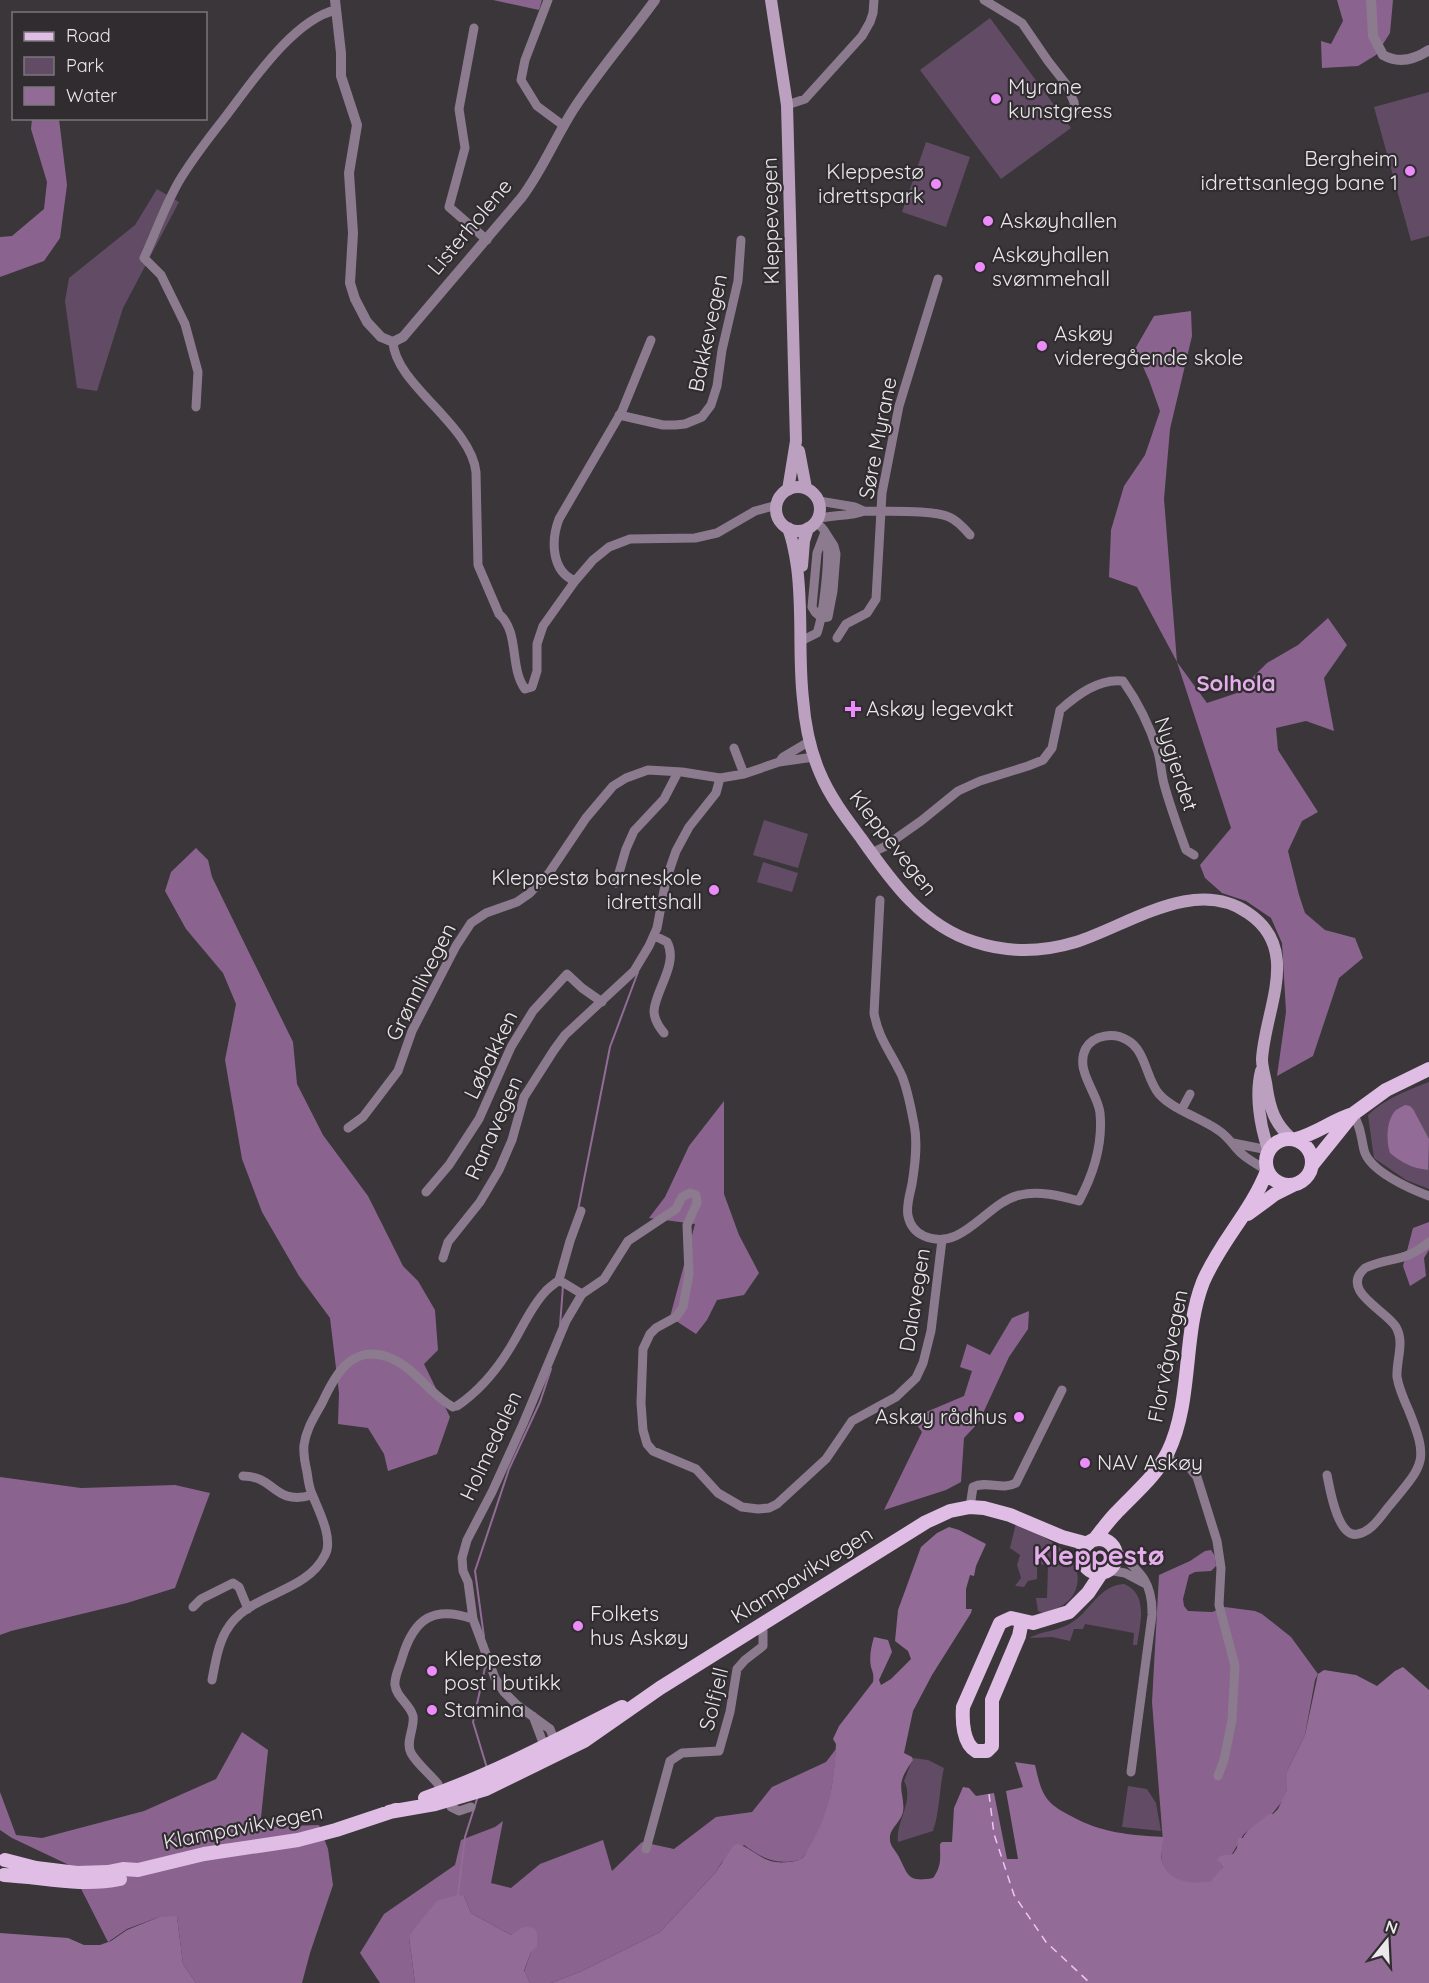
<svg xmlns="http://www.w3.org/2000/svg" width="1429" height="1983" font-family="Quicksand,sans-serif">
<rect width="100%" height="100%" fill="#3a363a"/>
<!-- green -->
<path fill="#624c65" d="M990 18 1071 128 1001 179 920 70Z
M1429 92V236L1411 241 1374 107Z
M926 142 970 157 946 227 902 212Z
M157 189 179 202 123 308 97 391 77 388 65 301 69 278 135 225Z
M764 820 808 834 798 868 753 855Z
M763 862 798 873 792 892 757 882Z
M1429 1082V1189L1406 1180 1374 1158 1368 1115C1386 1098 1406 1091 1429 1082Z
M1016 1523C1039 1536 1084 1551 1077 1585 1073 1603 1058 1609 1043 1613L1038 1611 1036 1598H1047L1048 1565 1037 1564V1579L1028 1581 1024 1587 1015 1586 1021 1578 1017 1565 1020 1555 1010 1548Z
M1124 1584C1149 1594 1140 1624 1137 1645H1133L1134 1633 1085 1624 1083 1629H1074L1070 1641 1052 1637 1029 1638C1042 1631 1058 1631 1071 1623 1090 1612 1099 1585 1124 1584Z
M913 1758 928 1760 944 1768C939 1789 940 1811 933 1831L898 1842C895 1822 915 1801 904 1781Z
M1128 1786 1147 1789 1156 1803 1161 1831 1122 1827Z"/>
<!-- forest -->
<path fill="#8a648f" d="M493 0H542L539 10Z
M1337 0H1393L1390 33 1376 55 1358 66 1322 68 1321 41 1331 44 1343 21Z
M32 119H59L67 185 60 238 44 261 0 277V237L12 236 44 209 47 182 31 129Z
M1191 311 1192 336 1170 429 1164 499 1177 662 1207 703 1237 693 1267 663 1298 645 1328 618 1347 645 1324 678 1334 731 1306 721 1276 728 1278 750 1318 812 1302 821 1288 851 1299 895 1305 913 1325 930 1355 938 1363 958 1339 978 1313 1056 1277 1076 1286 1012 1282 943 1271 918 1246 901 1222 893 1205 878 1200 865 1231 828 1177 662 1137 587 1109 577 1111 530 1124 486 1145 455 1160 411 1149 380 1135 349 1154 316Z
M196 848 208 860 212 877 293 1042 297 1084 323 1135 368 1196 403 1266 418 1281 435 1310 438 1350 424 1364 450 1417 437 1454 388 1471 384 1454 368 1428 338 1424 339 1393 330 1318 299 1276 262 1212 242 1159 225 1060 236 1004 223 973 186 929 165 891 171 872Z
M724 1101V1194L739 1235 759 1273 744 1295 717 1300 707 1320 696 1334 670 1317 695 1224 649 1218 665 1197 689 1146Z
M1429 1222V1250L1424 1258 1426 1276 1410 1286 1403 1266 1413 1228Z
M1029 1311 1028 1329 1009 1357 979 1422 964 1438 961 1482 946 1490 884 1510 922 1432 912 1418 964 1396 972 1371 960 1367 967 1344 990 1355 1012 1318Z
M0 1477 81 1488 175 1485 210 1493 175 1588 127 1603 11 1631 0 1635Z
M1211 1550 1215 1556 1216 1566 1211 1571 1195 1572 1189 1575 1183 1599 1184 1606 1188 1611 1212 1612 1225 1607 1255 1611 1262 1614 1291 1637 1318 1674 1315 1680 1305 1735 1287 1771V1790L1284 1799 1272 1814 1244 1834 1232 1854 1218 1859 1223 1867C1220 1871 1216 1879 1211 1881 1198 1888 1174 1882 1166 1870 1160 1862 1161 1852 1163 1842L1152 1702 1159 1575 1190 1561 1205 1551Z
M242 1732 268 1750 260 1827 319 1825 328 1849 333 1885 310 1953 302 1983H196L183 1964 177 1917H159L127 1929 108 1942 69 1865 12 1838 0 1830V1792L16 1835 42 1838 144 1811 216 1779Z
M836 1749C834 1784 827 1834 800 1860 776 1865 763 1859 744 1845L722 1862 715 1873 660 1932 582 1971 551 1983H530L524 1972 531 1952 513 1934 511 1935 471 1913 464 1896 409 1938 415 1983H380L360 1953 384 1914 455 1865 461 1840 495 1827 503 1821 491 1883 511 1888 540 1864 603 1840 612 1871 642 1842 674 1849 716 1817 752 1812 772 1787 826 1762Z"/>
<!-- water -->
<path fill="#926c97" d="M1405 1105 1410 1106 1413 1109 1429 1139 1428 1170C1412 1168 1402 1163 1390 1153 1386 1141 1386 1120 1396 1110 1399 1108 1402 1107 1405 1105Z
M949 1527 959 1530 986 1544 976 1566 974 1576 970 1575 966 1589V1609H972L971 1613 932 1675 913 1711 904 1753 912 1757 913 1760C909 1766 904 1773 902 1780 899 1790 905 1801 903 1812 901 1821 891 1828 890 1836 889 1846 895 1849 899 1857 908 1875 908 1883 933 1878 942 1866 940 1858 940 1844L942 1842H952L954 1808 963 1787 969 1788 976 1796 994 1793 1007 1859H1018L1006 1791 1023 1787 1015 1762 1035 1765C1038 1777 1040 1790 1048 1800 1054 1807 1063 1812 1071 1816 1101 1833 1130 1835 1163 1837 1164 1845 1160 1853 1162 1861 1168 1882 1193 1885 1211 1881L1223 1867 1217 1859C1222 1854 1226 1855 1233 1854L1237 1848 1238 1838H1243C1246 1830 1262 1820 1269 1814H1273L1278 1809 1287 1790V1771L1305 1735 1318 1674 1324 1670 1356 1675 1377 1686 1395 1671 1403 1667 1429 1690V1983H551L582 1971 660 1932 715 1873 734 1845 738 1844C751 1848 761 1860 776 1862 781 1863 793 1862 799 1860 804 1858 807 1851 810 1846 830 1812 834 1782 836 1744L833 1739 839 1726 873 1682C874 1675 873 1673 871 1667 869 1658 871 1647 874 1637L888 1640 892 1652 879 1680 881 1685 891 1679 911 1659 908 1651 895 1641 898 1610 921 1547 937 1533Z
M457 1895 464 1896 471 1913 511 1935C520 1930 521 1924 535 1929L537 1933V1946L531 1952 524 1971 530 1983H415L409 1938 414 1929 437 1901Z
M174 1916 177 1917 183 1964 196 1983H0V1933L68 1938 84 1945H100L111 1941 127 1930 159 1917Z"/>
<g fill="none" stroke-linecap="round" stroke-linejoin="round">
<!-- stream -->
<path stroke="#926c97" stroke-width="2" d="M578 1210 610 1047 638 972
M560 1326 563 1286
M484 1637 475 1571 509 1469 540 1402 551 1369
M486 1663 473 1722 487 1768
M458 1895 465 1837 478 1796"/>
<!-- ferry -->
<path stroke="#f1c2f7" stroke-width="1.5" stroke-dasharray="8 6" stroke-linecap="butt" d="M989 1794 994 1834 1014 1895 1046 1942 1090 1983"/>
<!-- minor -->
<path stroke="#8c7b8e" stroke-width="9" d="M548 0 525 60 521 80 537 106 564 126
M984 0 1022 23 1048 61 1066 84 1074 102 1075 111
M474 28 459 109 465 148 449 207 487 240
M787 105 805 99 862 36 870 22 873 13 874 0
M393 342C395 384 471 425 476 472L478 565 499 614C520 632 509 667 525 689L532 687 537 671V644L543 626 575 581 593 560 609 547 630 539 695 538 717 533 755 511 777 505
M196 407 198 372 185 324 161 275 144 258C155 234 165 206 178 183 192 159 209 138 226 116 251 83 294 19 336 10
M619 415 663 425H675L685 424 702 417 711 405 717 386 722 350 738 281 741 240
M819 501 855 507 864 511
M817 519C833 514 849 517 864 511 885 512 931 509 949 517 957 520 964 528 970 535
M825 532 834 546 836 554 833 591 828 617 822 618 815 612 812 607 817 553Z
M575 581C551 571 551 540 559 519L622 411 651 340
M837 638 846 624 867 613 876 599 882 493 899 406 938 279
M801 641 817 633C823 616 832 548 825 532 824 529 819 525 816 522
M734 748 744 774
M779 762 783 757 810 741
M871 853 884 847 921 821 958 791 980 781 1028 766 1043 760 1052 748 1060 710C1077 695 1099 678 1123 681 1138 702 1150 727 1158 752 1161 762 1161 773 1164 784 1170 806 1178 828 1186 850L1194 855
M616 883 626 849 634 831 664 799 678 772
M880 900 874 1013C878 1038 892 1054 902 1076 908 1091 911 1108 914 1124 918 1143 915 1165 912 1184 910 1194 906 1205 908 1216 910 1225 915 1232 924 1236 963 1253 986 1202 1020 1195 1038 1190 1061 1196 1079 1201 1093 1175 1103 1144 1100 1113 1098 1093 1074 1070 1086 1048 1094 1035 1114 1032 1127 1040 1146 1050 1146 1079 1159 1094 1172 1109 1201 1118 1218 1130 1226 1135 1231 1142 1237 1149 1244 1158 1257 1164 1266 1170
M655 936 667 942C679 963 655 991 654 1011 654 1020 659 1027 664 1033
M1182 1109 1190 1094
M1353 1114C1361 1127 1361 1137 1364 1150 1369 1171 1410 1189 1429 1196
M348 1128 363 1117 398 1071 412 1031 456 946 471 923 486 913 517 902 530 893 549 873 586 818 613 786 626 778 648 770 682 772 720 778 744 774 779 762 814 757
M1233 1143 1268 1150
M426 1192 449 1165 479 1119 511 1047 533 1011 567 974 582 988 602 1002
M443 1258 448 1242 480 1202 499 1170 512 1140 524 1097 554 1050 565 1035 634 971 649 946 657 928 666 880 676 851 689 827 716 793 720 778
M559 1280 570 1241 581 1211
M582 1294 604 1279 628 1241 676 1209 682 1197 690 1193 696 1195 697 1203 687 1225 689 1274 683 1307 676 1317 656 1328 650 1334 643 1349 641 1403 643 1430 647 1444 653 1451 696 1469 718 1493 742 1507 758 1509 769 1508 777 1504 826 1459 852 1421 896 1397 916 1378 923 1363 931 1331 942 1240
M457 1406C479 1391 496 1371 510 1348 522 1329 530 1308 545 1292 549 1287 555 1284 559 1280L582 1294 566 1321 523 1424 492 1492 467 1540 462 1558 463 1571 468 1582 473 1619 495 1678 504 1692 517 1705 550 1729 556 1744
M1165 1458 1189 1467 1197 1477 1217 1541 1221 1568 1219 1605 1235 1666 1232 1720 1224 1760 1218 1776
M1327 1475C1330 1490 1338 1539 1358 1534 1373 1531 1381 1515 1391 1504 1424 1464 1429 1461 1409 1411 1404 1400 1399 1389 1397 1377 1396 1360 1405 1343 1396 1327 1386 1310 1339 1291 1365 1268 1391 1256 1405 1263 1429 1242
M243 1476C276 1476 273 1506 312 1495
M970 1507 973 1487C987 1480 1002 1491 1016 1483L1062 1390
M1114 1549C1138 1570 1153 1580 1152 1615L1131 1772
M1108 1570 1125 1573 1146 1584
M193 1607 201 1599 233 1583 239 1587 248 1609
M212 1680C215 1664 218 1645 226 1631 248 1592 305 1595 325 1555 334 1539 318 1509 312 1494 309 1488 308 1479 307 1472 305 1463 303 1454 304 1445 306 1429 315 1416 322 1403 335 1375 351 1344 388 1357 415 1367 429 1394 453 1407
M533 1716 545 1748 548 1749
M438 1784C430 1774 417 1764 411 1753 405 1742 415 1728 413 1716 410 1704 396 1697 395 1685 394 1677 400 1666 402 1658 414 1618 434 1605 473 1619
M451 1807 459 1811 471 1807
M646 1849 670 1761 682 1753 719 1751 730 1712 737 1669 745 1660 763 1646V1631"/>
<!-- tertiary -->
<path stroke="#8c7b8e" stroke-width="10" d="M335 0 341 53V76L357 125 349 173 353 233 350 283 355 299 367 322 381 337 393 342 403 337 522 197C543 169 556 136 575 107 600 69 629 36 655 0
M1371 0 1373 36 1383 55C1399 64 1414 60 1429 50"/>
<!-- secondary -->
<path stroke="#bca0bf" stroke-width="12" d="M771 0 787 105 796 441 788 490
M799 451 806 488
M776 509a22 22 0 1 1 44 0a22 22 0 1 1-44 0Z
M788 528C793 541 795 553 797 567 803 611 798 655 803 699 805 724 810 750 820 773 830 797 846 818 861 838 891 881 923 926 975 942 1008 953 1043 952 1076 942 1129 925 1195 876 1248 913 1302 949 1265 1009 1262 1059 1262 1069 1266 1079 1267 1089 1270 1109 1275 1124 1291 1138
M802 566 804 541 808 528
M1261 1071C1255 1095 1260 1125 1268 1149"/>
<!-- primary -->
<path stroke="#e0bde5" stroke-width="14" d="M1266 1162a23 23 0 1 1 46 0a23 23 0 1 1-46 0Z
M1296 1139C1316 1134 1333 1120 1353 1114
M1312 1165 1353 1114 1386 1090 1429 1069
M1248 1214 1275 1194 1293 1185
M1082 1556a17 17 0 1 1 34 0a17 17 0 1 1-34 0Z
M1094 1540C1102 1530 1109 1520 1117 1512 1135 1493 1156 1476 1168 1452 1193 1399 1182 1336 1203 1282 1220 1242 1251 1212 1267 1171
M1022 1621 1019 1636 992 1700V1746L987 1751H976C963 1744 962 1721 963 1707L1000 1623 1011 1618 1033 1623 1069 1612 1088 1593 1102 1572
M425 1798C494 1774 557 1740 622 1707
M389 1812 435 1804 486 1789 584 1741 660 1688 926 1522 950 1511 970 1507 984 1508 1010 1515 1062 1537 1088 1544
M5 1860 36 1868 77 1873 108 1872 123 1869 138 1870 204 1854 298 1840 336 1830 396 1810
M4 1875C43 1877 80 1887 120 1879"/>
</g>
<!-- markers -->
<g fill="#ec8cfa" stroke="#302c30" stroke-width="2">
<circle cx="996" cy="99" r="6"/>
<circle cx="1410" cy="171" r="6"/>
<circle cx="936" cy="184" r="6"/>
<circle cx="988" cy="221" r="6"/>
<circle cx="980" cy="267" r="6"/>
<circle cx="1042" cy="346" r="6"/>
<path d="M850 700h6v6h6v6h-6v6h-6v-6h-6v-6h6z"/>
<circle cx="714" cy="890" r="6"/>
<circle cx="1019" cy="1417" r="6"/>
<circle cx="1085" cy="1463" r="6"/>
<circle cx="578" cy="1626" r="6"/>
<circle cx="432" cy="1671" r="6"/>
<circle cx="432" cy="1710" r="6"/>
</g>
<g text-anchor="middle" stroke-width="4.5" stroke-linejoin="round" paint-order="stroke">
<!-- poi labels -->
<g font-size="21" fill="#eae8ea" stroke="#302c30" text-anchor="start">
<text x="1008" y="94">Myrane<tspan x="1008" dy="24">kunstgress</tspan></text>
<text x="1398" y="166" text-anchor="end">Bergheim<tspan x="1398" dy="24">idrettsanlegg bane 1</tspan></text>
<text x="924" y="179" text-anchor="end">Kleppestø<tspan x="924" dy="24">idrettspark</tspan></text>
<text x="1000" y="228">Askøyhallen</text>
<text x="992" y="262">Askøyhallen<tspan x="992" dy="24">svømmehall</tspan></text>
<text x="1054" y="341">Askøy<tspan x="1054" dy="24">videregående skole</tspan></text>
<text x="866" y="716">Askøy legevakt</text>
<text x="702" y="885" text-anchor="end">Kleppestø barneskole<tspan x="702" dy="24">idrettshall</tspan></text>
<text x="1007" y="1424" text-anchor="end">Askøy rådhus</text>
<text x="1097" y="1470">NAV Askøy</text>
<text x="590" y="1621">Folkets<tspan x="590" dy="24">hus Askøy</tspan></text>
<text x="444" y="1666">Kleppestø<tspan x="444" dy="24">post i butikk</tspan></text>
<text x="444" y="1717">Stamina</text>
</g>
<!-- street labels -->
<g font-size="21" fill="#eae8ea" stroke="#302c30">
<text transform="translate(771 221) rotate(-91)" y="7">Kleppevegen</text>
<text transform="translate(470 227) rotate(-50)" y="7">Listerholene</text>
<text transform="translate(708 333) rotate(-78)" y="7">Bakkevegen</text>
<text transform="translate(878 438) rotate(-79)" y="7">Søre Myrane</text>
<text transform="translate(1176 764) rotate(72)" y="7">Nygjerdet</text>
<text transform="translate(893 843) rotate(52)" y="7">Kleppevegen</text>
<text transform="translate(421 982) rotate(-63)" y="7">Grønnlivegen</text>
<text transform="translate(491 1055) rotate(-64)" y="7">Løbakken</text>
<text transform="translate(494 1128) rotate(-66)" y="7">Ranavegen</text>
<text transform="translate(915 1300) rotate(-81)" y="7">Dalavegen</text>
<text transform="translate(1168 1356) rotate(-79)" y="7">Florvågvegen</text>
<text transform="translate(491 1446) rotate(-65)" y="7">Holmedalen</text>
<text transform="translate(802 1575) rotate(-32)" y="7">Klampavikvegen</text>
<text transform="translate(714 1699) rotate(-76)" y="7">Solfjell</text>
<text transform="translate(243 1827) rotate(-11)" y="7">Klampavikvegen</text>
</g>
<!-- neighbourhood labels -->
<g font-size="22" font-weight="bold" fill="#e3aeea" stroke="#302c30">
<text x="1236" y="691">Solhola</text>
</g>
<!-- district labels -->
<g font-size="27" font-weight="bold" fill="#e3aeea" stroke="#302c30">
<text x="1099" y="1565">Kleppestø</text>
</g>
</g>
<!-- legend -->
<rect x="12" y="12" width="195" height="108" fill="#302c30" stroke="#7a777a" stroke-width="1.5"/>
<rect x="24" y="32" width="30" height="9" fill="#e0bde5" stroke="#7a777a" stroke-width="1.5"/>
<text x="66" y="42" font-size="18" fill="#eae8ea">Road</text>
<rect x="24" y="57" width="30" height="18" fill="#624c65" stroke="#7a777a" stroke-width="1.5"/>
<text x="66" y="72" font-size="18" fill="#eae8ea">Park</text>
<rect x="24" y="87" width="30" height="18" fill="#926c97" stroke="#7a777a" stroke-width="1.5"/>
<text x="66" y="102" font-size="18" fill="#eae8ea">Water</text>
<!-- north arrow -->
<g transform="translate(1387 1941) rotate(18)" stroke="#302c30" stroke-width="4.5" paint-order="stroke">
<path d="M0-4.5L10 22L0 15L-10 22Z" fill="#eae8ea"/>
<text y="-9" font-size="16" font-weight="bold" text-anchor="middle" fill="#eae8ea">N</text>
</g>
</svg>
